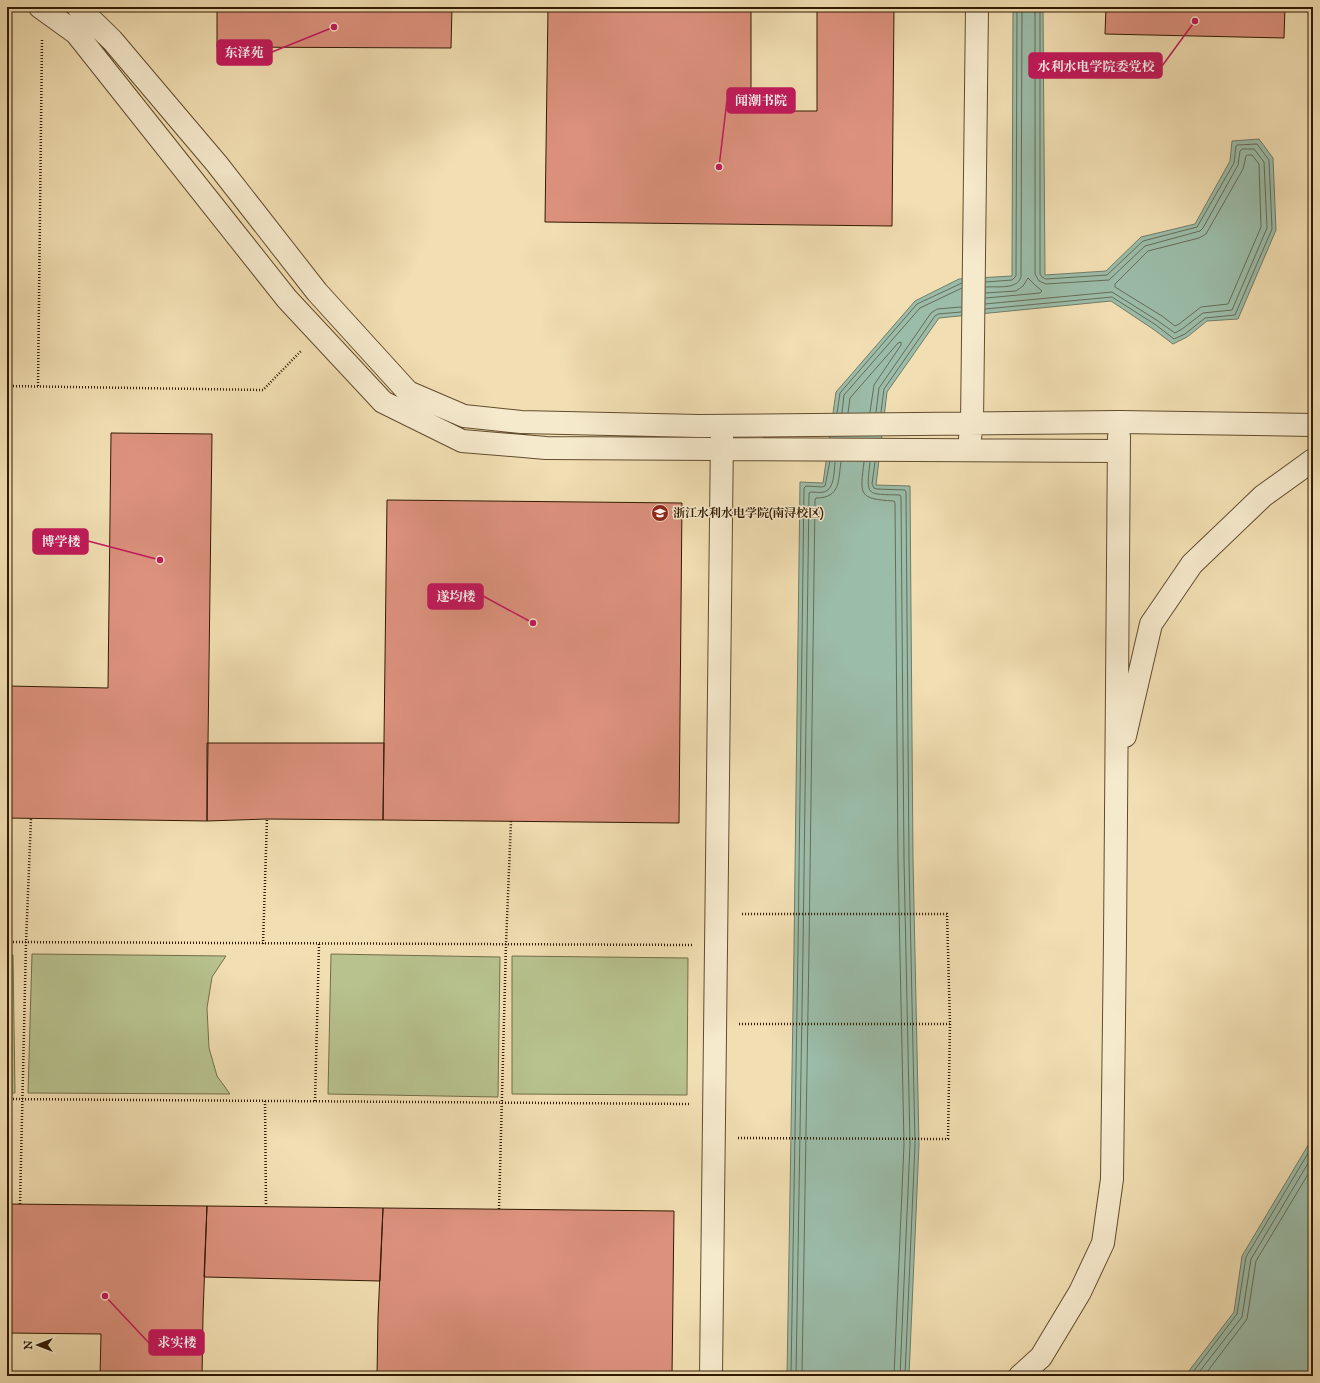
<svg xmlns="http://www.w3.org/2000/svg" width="1320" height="1383" font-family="'IM FELL Great Primer','Noto Serif SC',serif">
<rect width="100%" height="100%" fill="#f1deb2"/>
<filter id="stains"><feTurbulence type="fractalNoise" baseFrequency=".005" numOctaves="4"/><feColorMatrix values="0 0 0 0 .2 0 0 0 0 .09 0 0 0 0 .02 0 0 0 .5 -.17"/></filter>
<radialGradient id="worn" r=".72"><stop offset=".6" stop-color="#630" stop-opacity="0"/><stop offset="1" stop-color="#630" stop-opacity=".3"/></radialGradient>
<!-- green -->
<path fill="#b7c28e" stroke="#746e48" d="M32 954 226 956 212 977 207 1008 209 1048 217 1076 230 1094 28 1093Z
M331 954 500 957 498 1097 328 1094Z
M7 955H13L15 1093H7Z
M512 956 688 958 687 1095 512 1094Z"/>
<!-- water -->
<path fill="#9bbca9" stroke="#717c66" d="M1013 7H1043L1045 275 1106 271 1141 237 1195 224 1230 161 1232 141 1259 139 1273 158 1276 230 1238 319 1207 321 1187 337 1173 344 1153 329 1111 301 939 318 887 392 876 485 910 486 913 860 919 1144 909 1376H787L794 949 800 482 823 483 836 392 915 301 959 279 1012 276Z
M1313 1137V1376H1185L1234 1312 1242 1256Z"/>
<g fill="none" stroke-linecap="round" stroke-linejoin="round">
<!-- shore -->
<path stroke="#666c56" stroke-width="1" d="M1248 155H1252L1259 164 1261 227 1228 304 1201 307 1179 324 1175 326 1162 316 1115 287V284L1148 251 1199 238 1206 234 1243 169 1246 156Z
M986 282 1012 280 1016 276 1017 7
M986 287C997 286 1017 290 1021 277L1022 7
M986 298 1040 293 1042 291 1035 285 1028 278 1023 286 1016 291 986 293
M985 304 1112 292 1158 321 1175 333 1182 329 1203 313 1232 310 1267 228 1264 162 1254 149H1242L1240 151 1238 165 1203 228 1200 231 1145 246 1109 280 1046 284 1039 281 1035 274V7
M985 309 1112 297 1156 325 1174 339 1185 334 1205 318 1235 315 1272 229 1269 160 1257 144 1237 145 1236 146 1234 163 1197 227 1143 241 1107 275 1046 279 1042 277 1040 274V7
M876 412 879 388 931 313 937 309 961 307
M881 412 884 389 935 316 938 314 961 312
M837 413 840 393 917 304 962 283
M842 413 844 395 920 308 962 288
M848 413 850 398 898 343 901 342V345L874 385 870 412
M864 462C860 495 858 499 894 501L895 503 898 860 904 1144 894 1376
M870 462C866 497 866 494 900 495L901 497 904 860 910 1144 900 1376
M875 462 872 484 874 488 877 489 905 490 906 492 909 860 915 1144 905 1376
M791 1376 798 949 804 488 806 486 822 487 825 486 830 461
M796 1376 803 949 809 493 811 492C815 492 820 493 824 492 835 489 834 470 835 462
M802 1376 809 949 815 500 816 498C841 498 838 480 841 462
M1190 1376 1237 1314 1246 1257 1313 1145
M1196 1376 1242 1317 1251 1259 1313 1155
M1204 1376 1247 1319 1256 1261 1313 1166"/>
</g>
<!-- building -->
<path fill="#dc917d" stroke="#321b02" d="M217 7H452L451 48 217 47Z
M548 7H751V111H817V7H894L892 226 545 222Z
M1106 7H1285L1284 38 1105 34Z
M111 433 212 434 207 821 7 818V686L108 688Z
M387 500 682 503 679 823 383 820Z
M207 743H384L383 820 267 819 207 821Z
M7 1204 207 1206 203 1315 202 1376H100L101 1334 7 1333Z
M207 1206 383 1208 380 1281 204 1277Z
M383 1208 674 1211 672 1376H377L378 1317Z"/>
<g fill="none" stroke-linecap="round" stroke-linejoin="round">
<!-- minor casing -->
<g stroke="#624c2e" stroke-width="24">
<path id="minor" d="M40 7 76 33 287 299 383 402 462 441 546 448 1118 451
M78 7 112 40 217 164 317 292 408 392 464 416 521 422 699 426 1119 422 1313 425
M970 438 972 423 977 7
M1125 736 1151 624 1192 564 1263 496 1313 460
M711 1376 722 435
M1020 1376 1041 1357 1080 1292 1103 1243 1112 1179 1115 940 1119 437"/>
</g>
<!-- path -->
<path stroke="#321b02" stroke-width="2.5" stroke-dasharray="1 2" stroke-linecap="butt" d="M7 386 263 390 302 350
M38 386 42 39
M7 942 692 945
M263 944 267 819
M739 1024H950
M7 1099 690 1104
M265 1101 266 1206
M315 1101 319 944
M738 1138 948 1139 950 1024 947 914H741
M20 1204 26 943 31 818
M499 1209 506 944 511 821"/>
<!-- minor -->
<use href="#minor" stroke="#f6eacd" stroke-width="22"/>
</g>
<!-- icons -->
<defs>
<g id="university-disc" transform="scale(0.9)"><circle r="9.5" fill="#8f2418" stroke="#f6eacd"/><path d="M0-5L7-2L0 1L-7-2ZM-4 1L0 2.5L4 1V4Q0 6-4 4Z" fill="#fff"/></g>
</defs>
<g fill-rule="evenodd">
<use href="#university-disc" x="660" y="513"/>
</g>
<g text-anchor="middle" stroke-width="3" stroke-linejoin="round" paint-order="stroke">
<!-- poi labels -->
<g font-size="12" font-weight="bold" fill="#321b02" stroke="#f6eacd" text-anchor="start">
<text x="673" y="517">浙江水利水电学院(南浔校区)</text>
</g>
</g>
<!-- callouts -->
<path fill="none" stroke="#c2185b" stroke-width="1.5" d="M334 27L272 52M1195 21L1162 66M719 167L727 100M160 560L88 541M533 623L483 596M105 1296L149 1343"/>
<g fill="#c2185b" stroke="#f6eacd" stroke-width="1.5">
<circle cx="334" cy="27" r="4"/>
<circle cx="1195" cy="21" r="4"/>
<circle cx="719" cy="167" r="4"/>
<circle cx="160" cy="560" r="4"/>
<circle cx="533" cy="623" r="4"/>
<circle cx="105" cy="1296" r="4"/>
</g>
<g fill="#c2185b" stroke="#c2185b" stroke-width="1.5">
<rect x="217" y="40" width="55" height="25" rx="4"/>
<rect x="1029" y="53" width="133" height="25" rx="4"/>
<rect x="727" y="88" width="68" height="25" rx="4"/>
<rect x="33" y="529" width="55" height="25" rx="4"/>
<rect x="428" y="584" width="55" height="25" rx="4"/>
<rect x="149" y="1330" width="55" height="25" rx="4"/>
</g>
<g font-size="13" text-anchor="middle" font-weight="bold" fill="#fff">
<text x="244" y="57">东泽苑</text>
<text x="1096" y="71">水利水电学院委党校</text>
<text x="761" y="105">闻潮书院</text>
<text x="61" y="546">博学楼</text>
<text x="456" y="601">遂均楼</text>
<text x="177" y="1347">求实楼</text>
</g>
<!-- margin -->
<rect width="1320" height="1383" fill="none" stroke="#f1deb2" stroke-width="24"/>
<rect x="8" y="8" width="1304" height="1367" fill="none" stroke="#321b02" stroke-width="2"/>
<rect x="12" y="12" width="1296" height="1359" fill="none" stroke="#321b02"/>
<!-- north arrow -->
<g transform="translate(38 1345) rotate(270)" stroke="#f6eacd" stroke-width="3" paint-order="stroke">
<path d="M0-3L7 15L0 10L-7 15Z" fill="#321b02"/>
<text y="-6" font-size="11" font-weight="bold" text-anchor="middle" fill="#321b02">N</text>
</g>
<rect width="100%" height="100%" filter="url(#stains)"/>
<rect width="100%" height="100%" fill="url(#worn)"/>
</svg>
